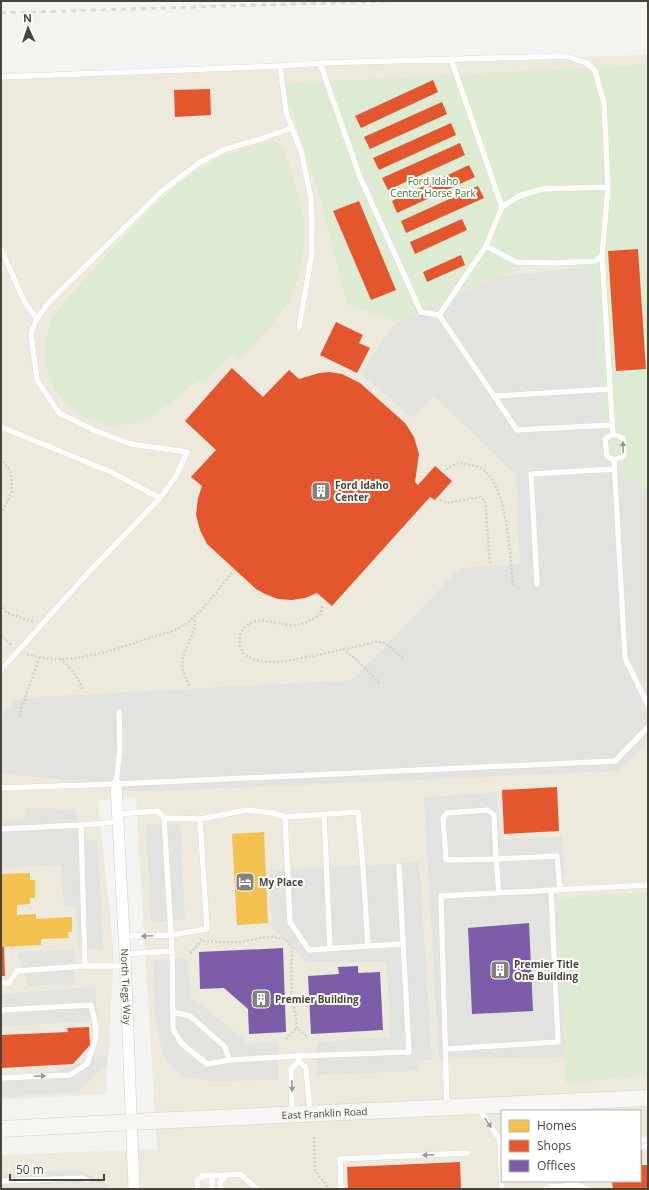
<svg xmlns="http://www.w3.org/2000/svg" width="649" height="1190" font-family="'Open Sans',sans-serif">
<rect width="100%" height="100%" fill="#f3f3ef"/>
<!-- commercial -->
<path fill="#ede9dd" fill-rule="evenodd" d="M648 55V1189H1V1155L157 1149 136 798 98 800 114 955 106 1094 1 1100V74ZM502 1111H640V1181H502Z"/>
<!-- green -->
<path fill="#ddebd2" d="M648 64V493L605 457 591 267 520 264 416 329 347 304 321 202 283 84Z
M271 141 279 143 285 150C291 173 299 196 303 218 308 243 299 286 285 307 272 327 255 343 239 360L233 354 203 384 199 381 189 387 177 398 155 414 133 424 110 426 87 418 69 407 55 389 46 368 45 342 52 319 65 301 106 255 154 206 186 177 222 156Z
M648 893V1075L566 1084 557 898Z"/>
<!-- parking -->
<path fill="#e2e2de" d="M591 267 605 457 648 493V743L618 771 137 792 50 778 1 774V715L18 698 353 680 460 568 520 564 516 475 434 396 412 418 361 373 394 325 501 276Z
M496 792 501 840 562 837 565 875 557 898 565 1057 439 1059 424 797Z
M27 808 74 809 86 839 98 841 103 950 78 947 76 908 64 906 61 865 1 868V820H23Z
M180 823 185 920 151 922 146 825Z
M419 862 432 1060 417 1061 418 1071 317 1075V1042L390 1037 387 962H307L272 927 269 871Z
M74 950 75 984 29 986 18 953Z
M187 958 191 997 239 1035 247 1043 278 1042 279 1080 212 1081 182 1077 163 1055 155 1016 153 961Z
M95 987 97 1017 85 1022 1 1026V994Z
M99 1055 108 1058 106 1065 78 1092 1 1097V1082L68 1068Z
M79 1170 108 1184V1189H1V1173Z"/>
<!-- homes -->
<path fill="#f2c14e" d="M264 832 268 923 237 925 232 834Z
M30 873V880H35V898H30V904L17 905V915L36 914V919L72 917V932H68L69 938 41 939V945L1 947V874Z"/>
<!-- shops -->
<path fill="#e4572e" d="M433 80 438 92 361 128 355 116Z
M210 89 211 115 175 117 174 90Z
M442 102 447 114 370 149 364 137Z
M451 123 456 135 379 170 373 158Z
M460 143 465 155 388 190 382 178Z
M469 165 475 177 397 213 392 201Z
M478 186 484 198 406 233 401 221Z
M359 201 396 290 371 300 333 211Z
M462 219 467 230 415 254 410 242Z
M638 249 646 369 616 371 608 251Z
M461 255 465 265 427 282 423 272Z
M336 322 363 335 359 343 370 348 357 373 320 355Z
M232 368 263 397 289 370 299 379 319 373 330 372 342 374 360 383 405 423 414 437 419 454 415 482 418 485 435 466 452 481 435 500 430 497 332 606 317 593 305 598 292 600 278 599 265 594 256 589 207 544 200 530 196 515 198 498 202 486 191 477 216 450 185 421Z
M557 787 559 831 504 834 502 790Z
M1 947H4L5 976H1Z
M89 1027 90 1045 73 1064 1 1068V1035L68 1032 67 1028Z
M640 1150H642V1165H648V1189H613L612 1181H640Z
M460 1162 461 1189H348L347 1167Z"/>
<!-- offices -->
<path fill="#7b5ea7" d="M529 923 533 1011 472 1014 468 928Z
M283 948 286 1032 249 1034 248 1009 224 988 200 989 199 952Z
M358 966V973L380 972 383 1030 311 1034 308 976 339 974 338 967Z"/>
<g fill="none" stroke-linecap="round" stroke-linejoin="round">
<!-- service casing -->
<g stroke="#d1d0cc" stroke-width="6">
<path id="service" d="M451 59 502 207
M320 63 565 56 587 63 595 71 604 103 608 187
M280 66 320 63 360 177 421 312 439 315 486 246 502 207 519 196 542 189 608 187 602 256 613 434
M1 77 280 66 286 112 301 151 311 198 312 253 299 327
M486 246 516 262 555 263 595 261 602 256
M1 249 25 303 37 319
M439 315 494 396 610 389
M494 396 517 430 612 425
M1 427 111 472 160 498
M613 434 623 438 624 456 614 460
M613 434 605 439 607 456 614 460
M614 460 625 658 648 705
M537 584 531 474 615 469
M1 670 87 574 160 498 176 476 187 452 131 444 96 431 59 413 37 380 31 333 37 319 49 302 162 191 199 163 226 149 257 140 292 128
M116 784 120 748 119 712
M1 788 116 784 615 761 648 727
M118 814 158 811 164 818 200 819 207 929 171 935 124 936
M324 814 330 948
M164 818 172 951 173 1029 181 1043 207 1064 230 1060 299 1056
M200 819 247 810 272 813 285 817 358 812 363 868 368 946 309 950 290 922 285 817
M81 825 118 822
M1 829 81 825 85 966H125
M499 893 496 859 446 860 443 818 447 813 488 810 494 815 496 859 557 856 560 889
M368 946 403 944
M125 954 172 951
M1 983H9L17 971 85 966
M1 1010 91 1005 95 1022 96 1038 87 1064 70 1075 1 1078
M173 1012 190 1016 224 1046 230 1060
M446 1049 558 1042 551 890
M447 1107 441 896 648 885
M478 1108 500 1140
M310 1112 306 1068 299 1061V1056L409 1052 399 866
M292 1113 291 1069 299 1061
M502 1137 500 1140 502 1189
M640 1140H648
M640 1146H645L648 1148
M212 1175V1189
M1 1181 82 1178 87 1180
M198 1189 197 1181 202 1176 226 1175
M221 1189 220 1182 226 1175 240 1174 257 1189
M341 1189 340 1159 467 1153
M546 1189 549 1187 579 1185 586 1189"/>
</g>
<!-- minor casing -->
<g stroke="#d1d0cc" stroke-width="12">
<g id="minor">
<path id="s1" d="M116 784 125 954 134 1189"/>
</g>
</g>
<!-- secondary casing -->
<g stroke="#d1d1c7" stroke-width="17">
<g id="secondary">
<path id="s2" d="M1 1129 151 1121 648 1098"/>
</g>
</g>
<!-- path -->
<path stroke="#d3d2cd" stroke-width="2.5" stroke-dasharray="2 2" stroke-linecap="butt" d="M1 458 11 473 12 492 1 514
M446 469 458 463C465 464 476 465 482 469 508 486 510 556 513 585
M440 500 447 503 480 497 485 501 490 564
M1 604 7 613 34 622
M322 606 321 614C312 619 304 625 293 625 277 626 258 613 244 628 240 633 239 639 240 645 242 663 273 663 286 661 295 660 305 657 313 656 334 651 355 647 376 642L385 643 403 658
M1 635 12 646
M343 649 355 658 380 684
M27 654C67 668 113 650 152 637 161 634 173 632 181 627 203 613 218 589 235 569
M60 659C71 668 78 677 83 690
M189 686 182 668 183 657 195 627V616
M19 716 39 658
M200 939 202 941C214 941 227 943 240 942 255 940 283 929 292 948 292 965 290 983 293 1000 294 1010 297 1018 297 1028L308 1038
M190 953 202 941
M286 1039 297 1028
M314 1137 315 1170 327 1186 328 1189"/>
<!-- service -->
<use href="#service" stroke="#fdfdfd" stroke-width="5.5"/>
<!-- minor -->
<use href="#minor" stroke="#fdfdfd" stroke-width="11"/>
<!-- secondary -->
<use href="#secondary" stroke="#f7f6f2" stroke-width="16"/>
<!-- rail -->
<path stroke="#dbdbdb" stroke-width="3" stroke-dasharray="5 5" stroke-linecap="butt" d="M1 13 390 1"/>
</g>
<!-- one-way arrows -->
<defs><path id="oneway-solid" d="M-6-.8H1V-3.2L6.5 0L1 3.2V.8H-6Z"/></defs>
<g fill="#9a9892">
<use href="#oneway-solid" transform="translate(623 447) rotate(-91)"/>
<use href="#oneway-solid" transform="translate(147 936) rotate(177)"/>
<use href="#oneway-solid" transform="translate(40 1076) rotate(-3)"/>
<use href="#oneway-solid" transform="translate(292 1086) rotate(87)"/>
<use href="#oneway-solid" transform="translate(488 1123) rotate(56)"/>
<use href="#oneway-solid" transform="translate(428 1155) rotate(177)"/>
</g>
<!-- icons -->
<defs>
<g id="building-square" transform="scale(1)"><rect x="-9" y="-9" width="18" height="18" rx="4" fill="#84827a" stroke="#fff"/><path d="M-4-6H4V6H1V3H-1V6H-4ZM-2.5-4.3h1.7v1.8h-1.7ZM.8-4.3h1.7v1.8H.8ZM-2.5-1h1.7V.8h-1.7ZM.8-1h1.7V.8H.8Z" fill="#fff"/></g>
<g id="hotel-square" transform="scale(1)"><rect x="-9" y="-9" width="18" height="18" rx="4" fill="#84827a" stroke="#fff"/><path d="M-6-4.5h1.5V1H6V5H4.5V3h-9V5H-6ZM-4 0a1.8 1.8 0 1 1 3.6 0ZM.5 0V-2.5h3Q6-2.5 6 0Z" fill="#fff"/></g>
</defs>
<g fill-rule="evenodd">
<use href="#building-square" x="321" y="491"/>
<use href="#hotel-square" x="245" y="882"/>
<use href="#building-square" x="500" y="970"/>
<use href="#building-square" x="261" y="999"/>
</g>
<g text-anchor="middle" stroke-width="4" stroke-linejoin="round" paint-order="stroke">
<!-- park labels -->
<g font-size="10" fill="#427632" stroke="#fff">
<text x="433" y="185">Ford Idaho<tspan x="433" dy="12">Center Horse Park</tspan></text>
</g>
<!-- poi labels -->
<g font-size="10" font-weight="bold" fill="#49453b" stroke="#fff" text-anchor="start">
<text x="335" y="489">Ford Idaho<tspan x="335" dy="12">Center</tspan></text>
<text x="259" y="886">My Place</text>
<text x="514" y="968">Premier Title<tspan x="514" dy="12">One Building</tspan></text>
<text x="275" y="1003">Premier Building</text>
</g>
<!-- street labels -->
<g font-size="10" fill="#49453b" stroke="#fff">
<text dy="4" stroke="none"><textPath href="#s1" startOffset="203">North Tiegs Way</textPath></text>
<text dy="4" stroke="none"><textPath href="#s2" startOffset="324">East Franklin Road</textPath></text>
</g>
</g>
<!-- border -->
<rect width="649" height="1190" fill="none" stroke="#49453b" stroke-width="4"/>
<!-- legend -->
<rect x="501" y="1110" width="140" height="72" fill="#ffffff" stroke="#b6b5b1"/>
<rect x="509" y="1120" width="20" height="12" fill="#f2c14e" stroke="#b6b5b1"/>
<text x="537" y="1130" font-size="12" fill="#49453b">Homes</text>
<rect x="509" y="1140" width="20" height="12" fill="#e4572e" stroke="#b6b5b1"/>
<text x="537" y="1150" font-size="12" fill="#49453b">Shops</text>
<rect x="509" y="1160" width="20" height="12" fill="#7b5ea7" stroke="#b6b5b1"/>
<text x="537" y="1170" font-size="12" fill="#49453b">Offices</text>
<!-- north arrow -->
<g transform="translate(28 28) rotate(357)" stroke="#ffffff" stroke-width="3" paint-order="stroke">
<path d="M0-3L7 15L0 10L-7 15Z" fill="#49453b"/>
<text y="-6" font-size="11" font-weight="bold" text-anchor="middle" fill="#49453b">N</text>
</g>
<!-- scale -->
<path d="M10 1174v6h94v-6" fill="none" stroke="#49453b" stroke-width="2"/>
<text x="16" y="1174" font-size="12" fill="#49453b" stroke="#ffffff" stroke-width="3" paint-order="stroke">50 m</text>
</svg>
